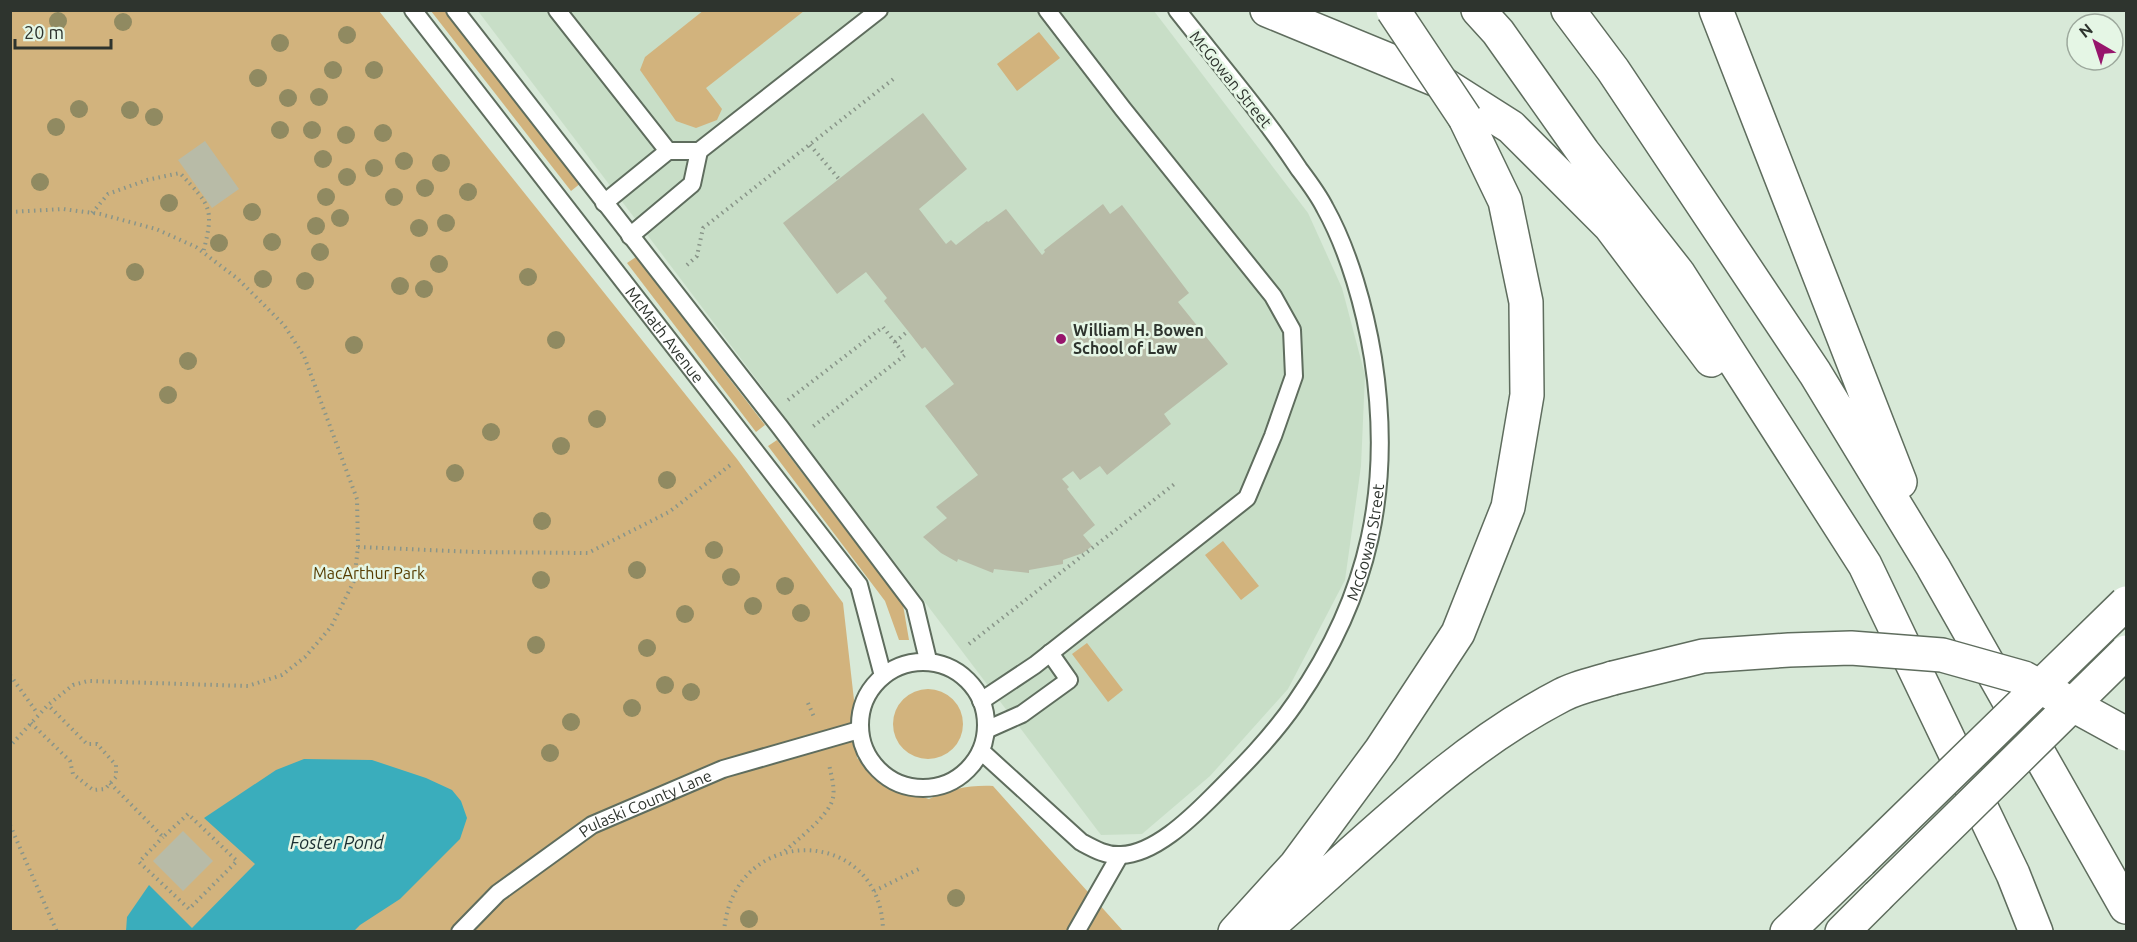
<svg xmlns="http://www.w3.org/2000/svg" width="2137" height="942" font-family="Ubuntu,sans-serif">
<rect width="100%" height="100%" fill="#d8e9d8"/>
<!-- built -->
<path fill="#c8dec7" d="M478 11H1154L1308 213 1342 288 1365 375 1361 466 1345 580 1288 689 1210 776 1142 834 1101 835Z"/>
<!-- green -->
<path fill="#d2b37d" d="M704 10 804 11 706 88 722 109 717 120 696 128 676 121 640 70 645 57Z
M10 11H379L737 459 843 603 854 700 857 758 895 788 929 799C950 789 969 785 993 786L1123 931H11Z
M431 11H447L581 183 571 191Z
M1039 32 1060 58 1017 91 997 64Z
M636 257 765 425 756 432 627 263Z
M777 440 903 605 909 640H899L885 601 768 446Z
M1223 541 1259 586 1241 600 1205 555Z
M1087 643 1123 690 1108 702 1072 654Z
M893 724a35 35 0 1 1 70 0a35 35 0 1 1-70 0Z"/>
<!-- water -->
<path fill="#3aadbc" d="M304 759 372 760 426 778 452 790 461 801 467 818 460 839 400 899 360 925 354 931H126L127 917 149 885 192 928 255 864 204 818 276 770Z"/>
<!-- building -->
<path fill="#b8bba7" d="M923 113 967 169 919 209 946 244 951 240 956 245 987 221 988 222 1006 209 1042 255 1045 252 1044 250 1103 204 1110 214 1122 205 1189 293 1178 302 1228 364 1164 414 1171 424 1107 475 1100 466 1080 480 1073 471 1062 479 1069 487 1067 489 1095 525 1083 535 1092 546 1083 553 1063 560V564L1029 570V573L994 569 993 573 958 559 957 562 941 553 923 537 947 518 936 507 978 475 925 406 954 384 925 347 922 349 908 331 884 301 887 298 866 272 837 294 783 223Z
M205 141 239 189 212 208 178 160Z
M183 831 213 861 183 891 153 861Z"/>
<g fill="none" stroke-linecap="round" stroke-linejoin="round">
<!-- service casing -->
<g stroke="#5f6d5e" stroke-width="20">
<g id="service">
<path id="s1" d="M413 10 859 585 883 676"/>
<path d="M455 10 780 427 915 606 928 660"/>
<path d="M557 10 668 151"/>
<path d="M604 203 668 151H699L879 10"/>
<path d="M630 236 692 184 699 151"/>
<circle cx="923" cy="725" r="63"/>
<path d="M981 701 1035 665 1247 498 1273 436 1294 376 1292 330 1273 296 1123 109 1047 10"/>
<path d="M986 730 1022 714 1069 680 1050 653"/>
<path id="s2" d="M981 751 1081 842C1094 849 1106 856 1121 855 1154 854 1190 819 1212 797 1242 767 1272 737 1296 702 1370 595 1393 486 1373 358 1365 309 1349 251 1325 208 1318 194 1308 181 1299 169 1262 113 1218 62 1177 10"/>
<path id="s3" d="M460 932 498 893 592 825 723 769 859 730"/>
<path d="M1076 932 1120 855"/>
</g>
</g>
<!-- motorway casing -->
<g stroke="#5f6d5e" stroke-width="36">
<path id="motorway" d="M1267 10 1437 80 1511 127 1610 226 1711 360
M1478 10 1498 32 1583 152 1678 273 1865 565 2013 874 2036 932
M1568 10 1613 70 1815 373 1933 567 2126 907
M1716 10 1900 482
M1235 932 1296 865 1381 750 1458 633 1508 507 1527 395 1526 302 1505 201 1465 118
M1262 932C1359 850 1448 754 1562 695 1577 687 1597 683 1613 678
M1787 932 1861 861
M1842 932 1878 896"/>
</g>
<!-- path -->
<path stroke="#899589" stroke-width="4" stroke-dasharray="1.5 4.5" stroke-linecap="butt" d="M810 145 839 179
M10 212 63 209 100 214 156 229 196 247 238 279 284 325 304 356 357 499 358 547 354 581 331 627 305 657 282 675 248 686 88 681 73 685 48 705 10 746
M92 213 108 194 147 180 180 173C210 206 215 207 203 253
M687 265 697 256 703 228 896 77
M895 342 908 331
M788 400 883 327 905 355 811 428
M358 547 475 552 588 553 669 512 733 463
M969 644 1177 482
M10 675 38 714
M808 703 814 717
M31 723 70 761 73 774 93 790 105 789 116 777V765L97 744H87L48 705
M110 783 163 837 188 814 237 861 189 909 139 862 163 837
M10 825 57 932
M785 851C798 839 829 816 833 798 835 787 831 775 829 764
M874 891 921 868
M724 932C732 821 883 825 883 932"/>
<!-- service -->
<use href="#service" stroke="#fff" stroke-width="16"/>
<!-- motorway -->
<use href="#motorway" stroke="#fff" stroke-width="33"/>
<!-- motorway-bridge casing -->
<g stroke="#5f6d5e" stroke-width="36" stroke-linecap="butt">
<path id="motorway-bridge" d="M1393 10 1465 118
M1613 678 1703 656 1789 650 1851 648 1942 655 2024 678 2126 734
M1861 861 2126 603
M1878 896 2126 652"/>
</g>
<!-- motorway-bridge -->
<use href="#motorway-bridge" stroke="#fff" stroke-width="33"/>
</g>
<!-- trees -->
<g fill="#908a61">
<circle cx="58" cy="21" r="9"/>
<circle cx="123" cy="22" r="9"/>
<circle cx="347" cy="35" r="9"/>
<circle cx="280" cy="43" r="9"/>
<circle cx="333" cy="70" r="9"/>
<circle cx="374" cy="70" r="9"/>
<circle cx="258" cy="78" r="9"/>
<circle cx="319" cy="97" r="9"/>
<circle cx="288" cy="98" r="9"/>
<circle cx="79" cy="109" r="9"/>
<circle cx="130" cy="110" r="9"/>
<circle cx="154" cy="117" r="9"/>
<circle cx="56" cy="127" r="9"/>
<circle cx="280" cy="130" r="9"/>
<circle cx="312" cy="130" r="9"/>
<circle cx="383" cy="133" r="9"/>
<circle cx="346" cy="135" r="9"/>
<circle cx="323" cy="159" r="9"/>
<circle cx="404" cy="161" r="9"/>
<circle cx="441" cy="163" r="9"/>
<circle cx="374" cy="168" r="9"/>
<circle cx="347" cy="177" r="9"/>
<circle cx="40" cy="182" r="9"/>
<circle cx="425" cy="188" r="9"/>
<circle cx="468" cy="192" r="9"/>
<circle cx="326" cy="197" r="9"/>
<circle cx="394" cy="197" r="9"/>
<circle cx="169" cy="203" r="9"/>
<circle cx="252" cy="212" r="9"/>
<circle cx="340" cy="218" r="9"/>
<circle cx="446" cy="223" r="9"/>
<circle cx="316" cy="226" r="9"/>
<circle cx="419" cy="228" r="9"/>
<circle cx="272" cy="242" r="9"/>
<circle cx="219" cy="243" r="9"/>
<circle cx="320" cy="252" r="9"/>
<circle cx="439" cy="264" r="9"/>
<circle cx="135" cy="272" r="9"/>
<circle cx="528" cy="277" r="9"/>
<circle cx="263" cy="279" r="9"/>
<circle cx="305" cy="281" r="9"/>
<circle cx="400" cy="286" r="9"/>
<circle cx="424" cy="289" r="9"/>
<circle cx="556" cy="340" r="9"/>
<circle cx="354" cy="345" r="9"/>
<circle cx="188" cy="361" r="9"/>
<circle cx="168" cy="395" r="9"/>
<circle cx="597" cy="419" r="9"/>
<circle cx="491" cy="432" r="9"/>
<circle cx="561" cy="446" r="9"/>
<circle cx="455" cy="473" r="9"/>
<circle cx="667" cy="480" r="9"/>
<circle cx="542" cy="521" r="9"/>
<circle cx="714" cy="550" r="9"/>
<circle cx="637" cy="570" r="9"/>
<circle cx="731" cy="577" r="9"/>
<circle cx="541" cy="580" r="9"/>
<circle cx="785" cy="586" r="9"/>
<circle cx="753" cy="606" r="9"/>
<circle cx="801" cy="613" r="9"/>
<circle cx="685" cy="614" r="9"/>
<circle cx="536" cy="645" r="9"/>
<circle cx="647" cy="648" r="9"/>
<circle cx="665" cy="685" r="9"/>
<circle cx="691" cy="692" r="9"/>
<circle cx="632" cy="708" r="9"/>
<circle cx="571" cy="722" r="9"/>
<circle cx="550" cy="753" r="9"/>
<circle cx="956" cy="898" r="9"/>
<circle cx="749" cy="919" r="9"/>
</g>
<!-- markers -->
<circle fill="#97156c" stroke="#e5f6e5" stroke-width="2" cx="1061" cy="339" r="6"/>
<g text-anchor="middle" stroke-width="5" stroke-linejoin="round" paint-order="stroke">
<!-- street labels -->
<g font-size="16" fill="#2e342e" stroke="#e5f6e5">
<text transform="translate(1231 79) rotate(51)" y="6">McGowan Street</text>
<text dy="6" stroke="none"><textPath href="#s1" startOffset="411">McMath Avenue</textPath></text>
<text dy="6" stroke="none"><textPath href="#s2" startOffset="591">McGowan Street</textPath></text>
<text dy="6" stroke="none"><textPath href="#s3" startOffset="228">Pulaski County Lane</textPath></text>
</g>
<!-- poi labels -->
<g font-size="16" font-weight="bold" fill="#2e342e" stroke="#e5f6e5" text-anchor="start">
<text x="1073" y="336">William H. Bowen<tspan x="1073" dy="18">School of Law</tspan></text>
</g>
<!-- park labels -->
<g font-size="16" fill="#563c00" stroke="#e5f6e5">
<text x="369" y="579">MacArthur Park</text>
</g>
<!-- water labels -->
<g font-size="18" font-style="italic" fill="#1b2f32" stroke="#e5f6e5">
<text x="337" y="849">Foster Pond</text>
</g>
</g>
<!-- border -->
<rect width="2137" height="942" fill="none" stroke="#2e342e" stroke-width="24"/>
<!-- north arrow -->
<g transform="translate(2095 42) rotate(321)"><circle r="28" fill="#e5f6e5" stroke="#9ca89c" stroke-width="1.5"/>
<path d="M0-4.5L10 22L0 15L-10 22Z" fill="#97156c"/>
<text y="-9" font-size="16" font-weight="bold" text-anchor="middle" fill="#2e342e">N</text>
</g>
<!-- scale -->
<path d="M15 39v9h96v-9" fill="none" stroke="#2e342e" stroke-width="3"/>
<text x="24" y="39" font-size="18" fill="#2e342e" stroke="#e5f6e5" stroke-width="4.5" paint-order="stroke">20 m</text>
</svg>
